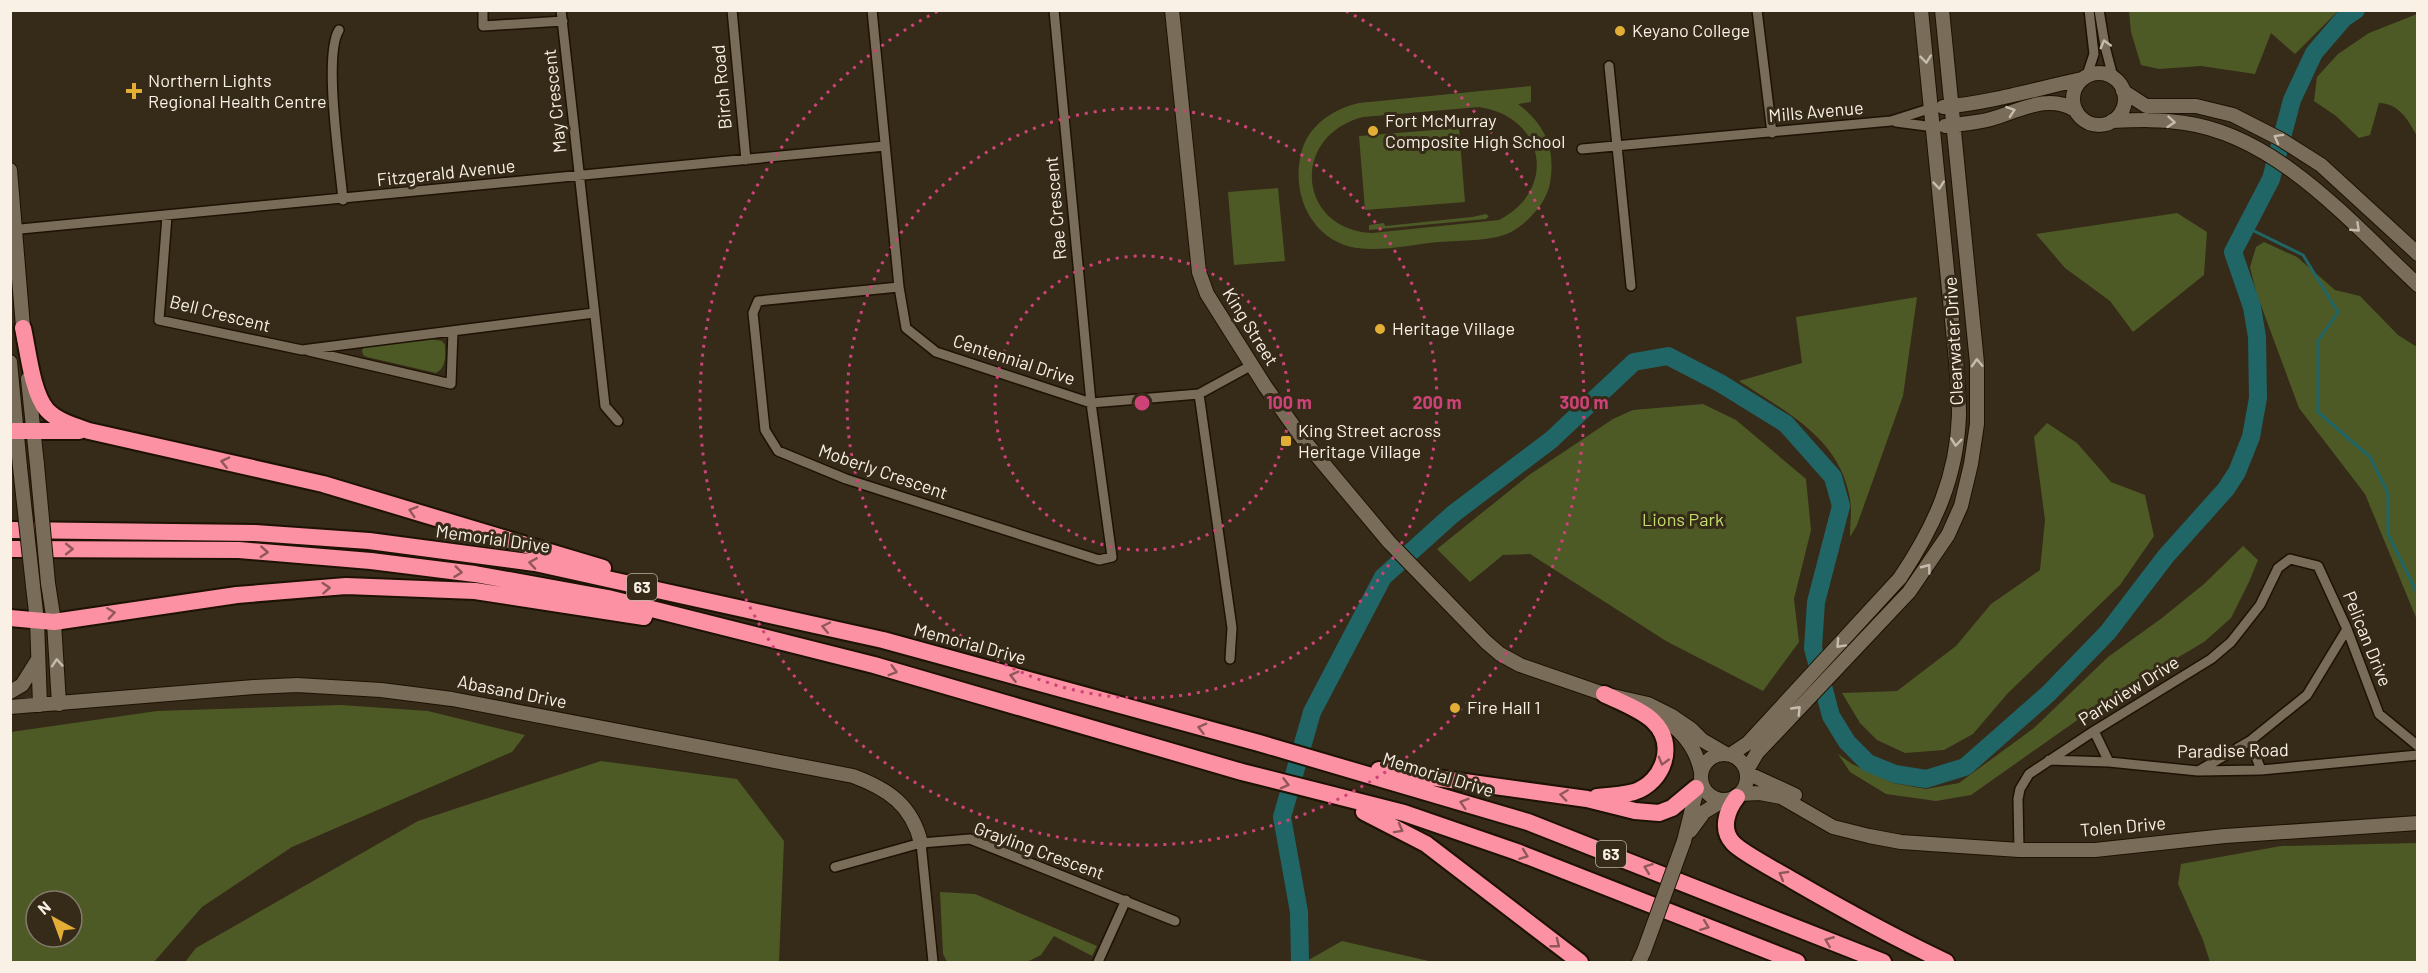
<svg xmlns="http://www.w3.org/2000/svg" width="2428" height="973" font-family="Barlow,sans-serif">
<rect width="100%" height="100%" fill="#362a19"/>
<!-- green -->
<path fill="#4d5a25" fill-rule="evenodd" d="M2129 11V10L2338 11 2295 54 2271 33 2255 74 2201 66 2159 69 2141 65 2131 32Z
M2417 14V136C2408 120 2400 104 2379 103L2370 135 2359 138 2336 116 2314 101 2317 77 2338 54 2369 33Z
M1531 86V102L1518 104C1545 124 1556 149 1550 183 1547 202 1528 223 1511 232 1491 242 1461 240 1439 242 1413 244 1383 252 1357 248 1312 241 1291 195 1301 154 1307 126 1333 109 1359 103ZM1479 107C1544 116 1559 189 1499 220L1372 233C1297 229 1290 136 1363 117Z
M1459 128 1465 202 1365 210 1359 136Z
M1278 188 1285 261 1234 265 1228 192Z
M2177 213 2207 232 2204 275 2133 332 2110 301 2065 268 2036 234Z
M1486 214 1489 216 1486 219 1369 230V225L1384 223 1385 226 1472 217Z
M2264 242 2297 257 2335 290 2360 296 2398 335 2417 347V620L2365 494 2299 408 2256 292 2250 267 2256 247Z
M1917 297 1903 396 1857 525 1850 537C1850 525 1852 511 1850 499 1840 438 1786 412 1739 381L1802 363 1796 317Z
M431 339 442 341 445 345C445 356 447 367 436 373L367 357 363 355 362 350 364 347Z
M1703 404 1736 420 1806 479 1811 530 1794 599 1799 642 1763 691 1666 641 1530 554 1503 555 1470 582 1437 549 1529 475 1613 419 1633 410Z
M2047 423 2077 443 2111 482 2145 495 2154 536 2120 585 2008 693 1973 734 1944 750 1905 753 1877 740 1860 723 1842 693 1897 691 1956 646 1991 604 2040 570 2045 520 2034 437Z
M2243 546 2258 560 2249 582 2231 618 2204 642 2103 702 1971 795 1936 801 1886 794 1850 772 1838 754 1852 764 1893 783 1926 789 1959 783 2034 728 2108 657 2162 618 2204 584Z
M341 705 428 711 525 735 512 752 292 847 202 907 154 962H11V732L157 711ZM36 901H72V937H36Z
M601 761 737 779 784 841 779 962H185L196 948 418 821Z
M2417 843V962H2210L2203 940 2178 884 2181 864 2281 846Z
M940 892 975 894 1097 946 1092 956 1054 936 1041 955 1027 962H947L943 954Z
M1342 941 1433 962H1305Z"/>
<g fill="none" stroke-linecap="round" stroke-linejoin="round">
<!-- stream -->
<path stroke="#216666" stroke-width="3" d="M2246 227 2303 255 2338 312 2318 341V412L2370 457 2388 493V534L2418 595"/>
<!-- river -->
<path stroke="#216666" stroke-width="18" d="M1300 962 1299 912 1282 817 1312 712 1383 577 1453 514 1551 440 1634 362 1668 356 1720 383 1786 424 1833 477 1841 506 1816 602 1813 648 1831 716 1847 742 1868 763 1895 774 1926 779 1965 767 2048 694 2108 632 2166 556 2226 489 2237 472 2251 437 2258 398 2257 337 2252 307 2233 252 2271 179 2292 100 2314 53 2344 18 2356 10"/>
<!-- street casing -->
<g stroke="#1d1203" stroke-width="12">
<path id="street" d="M483 10V26L563 21
M561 10 605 406 618 421
M732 10 746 160
M872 10 899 287 906 328 936 352 1091 403 1199 394 1252 365
M1757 10 1772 133
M2099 10 2105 46 2113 77
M339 30C323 55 340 165 343 200
M1609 66 1631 286
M2087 75 2094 54 2089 10
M1896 122 1934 127
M1582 149 1891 121 1932 108
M167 216 159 320 302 350 594 313
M10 230 885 146
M899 287 758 301 753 313 765 430 778 451 846 479 1099 560 1112 557 1091 403 1054 10
M309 351 451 384 453 331
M1199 394 1232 628 1230 659
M2094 731 2109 762
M2250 741 2261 770
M2049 760 2109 762 2198 771 2261 770 2418 755
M2200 770 2250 741 2307 695 2347 629
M921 843 933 962
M2019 850 2018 799 2020 789 2029 774 2094 731 2211 659 2231 642 2260 605 2278 568 2290 559 2318 566 2347 629 2379 714 2418 746
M835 867 921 843 970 839 1175 921
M1098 962 1126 900"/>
</g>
<!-- secondary casing -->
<g stroke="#1d1203" stroke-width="16">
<path id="secondary" d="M1172 10 1199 272 1207 294 1265 386 1302 438 1389 542 1486 642 1500 654 1520 665 1604 694 1648 704 1672 716 1691 729 1702 740 1726 754
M2073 99a26 26 0 1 1 52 0a26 26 0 1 1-52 0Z
M2123 91 2146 106H2196L2233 115 2280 139 2321 165 2418 254
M1943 107C1990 103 2035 89 2082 79
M2112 121C2137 120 2161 119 2185 123 2278 136 2352 224 2418 285
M1945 126C1960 124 1976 123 1991 119 2019 111 2048 93 2075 110
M10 170 24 339
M10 362 20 467
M28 379 37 465
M48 583 54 622 59 704
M33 586 37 621 40 705
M10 692 22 685 37 661
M10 707 254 687 297 685 381 690 452 699 853 776C888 789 912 805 921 843
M1668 722C1686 735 1697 751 1701 772
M1701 777a23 23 0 1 1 46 0a23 23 0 1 1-46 0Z
M1730 755 1748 743 1900 578C1934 527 1957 478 1959 415 1959 397 1957 378 1956 360L1921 10
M1747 770 1757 753 1909 592 1948 535 1961 506 1971 464 1977 424V363L1942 10
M1747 773 1795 795
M1739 794 1760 793 1781 797 1833 827 1869 836 1901 842 2019 850H2095L2225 836 2418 823
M1690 831 1704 812 1722 801
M1684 841 1698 785
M1639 962 1644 951"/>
</g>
<!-- highway casing -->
<g stroke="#1d1203" stroke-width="20">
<path id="highway" d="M23 328C28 350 32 393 47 410 57 421 75 426 89 431L323 484 603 568
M10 431H79
M10 530 255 533 369 541 535 563 883 640 1259 743 1528 822 1883 962
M10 549 239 550 371 561 475 574 608 598 874 665 1242 772 1404 813 1517 852 1797 962
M10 618 54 622 237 595 346 586 475 591 644 617
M1379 770 1587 799 1635 811 1659 813 1672 808 1696 788
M1597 797C1609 796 1623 795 1634 792 1664 782 1677 744 1653 721 1640 709 1620 702 1604 694
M1737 797C1727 810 1720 829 1733 843 1742 853 1779 872 1792 880 1842 909 1893 937 1946 962
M1364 812 1426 844 1580 962"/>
</g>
<!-- street -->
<use href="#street" stroke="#796c58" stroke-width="9"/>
<!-- secondary -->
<use href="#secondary" stroke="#796c58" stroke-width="14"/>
<!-- highway -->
<use href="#highway" stroke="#fd91a4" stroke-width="16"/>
<!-- secondary-bridge casing -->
<g stroke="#1d1203" stroke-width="16" stroke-linecap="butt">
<path id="secondary-bridge" d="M37 465 48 583
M20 467 33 586
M1644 951 1684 841"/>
</g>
<!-- secondary-bridge -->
<use href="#secondary-bridge" stroke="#796c58" stroke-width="14"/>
</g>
<!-- one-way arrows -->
<defs><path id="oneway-chevron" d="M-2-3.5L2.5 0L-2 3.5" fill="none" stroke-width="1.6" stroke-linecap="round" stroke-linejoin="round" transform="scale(1.5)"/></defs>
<g stroke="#c6bcad">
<use href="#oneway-chevron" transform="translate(2105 44) rotate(-105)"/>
<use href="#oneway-chevron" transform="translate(1926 59) rotate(84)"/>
<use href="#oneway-chevron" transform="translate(2011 111) rotate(-19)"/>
<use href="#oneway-chevron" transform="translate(2171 122) rotate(5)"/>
<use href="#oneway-chevron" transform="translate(2278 138) rotate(-151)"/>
<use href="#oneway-chevron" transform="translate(1939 185) rotate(84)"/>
<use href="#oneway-chevron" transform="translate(2356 228) rotate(43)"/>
<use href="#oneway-chevron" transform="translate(1977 363) rotate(-92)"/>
<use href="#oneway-chevron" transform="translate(1956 442) rotate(96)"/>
<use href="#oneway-chevron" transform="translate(1927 568) rotate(-53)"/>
<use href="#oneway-chevron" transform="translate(1840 644) rotate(133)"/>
<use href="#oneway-chevron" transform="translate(57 663) rotate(-94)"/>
<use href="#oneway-chevron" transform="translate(1797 710) rotate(-46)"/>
</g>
<g stroke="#905858">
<use href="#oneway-chevron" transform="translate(225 462) rotate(-167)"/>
<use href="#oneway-chevron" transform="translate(413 511) rotate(-163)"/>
<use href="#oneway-chevron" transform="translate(69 549)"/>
<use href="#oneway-chevron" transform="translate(264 552) rotate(4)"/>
<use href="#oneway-chevron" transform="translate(533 563) rotate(-171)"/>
<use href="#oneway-chevron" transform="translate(458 572) rotate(7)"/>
<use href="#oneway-chevron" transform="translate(326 588) rotate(-4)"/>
<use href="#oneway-chevron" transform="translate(111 613) rotate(-8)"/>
<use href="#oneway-chevron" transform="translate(826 627) rotate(-168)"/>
<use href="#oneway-chevron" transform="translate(893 671) rotate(16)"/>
<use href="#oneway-chevron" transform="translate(1014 676) rotate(-165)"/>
<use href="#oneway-chevron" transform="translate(1202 728) rotate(-165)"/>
<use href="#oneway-chevron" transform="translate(1663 761) rotate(106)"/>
<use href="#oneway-chevron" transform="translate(1285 784) rotate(15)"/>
<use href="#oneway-chevron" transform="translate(1564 795) rotate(-172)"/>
<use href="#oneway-chevron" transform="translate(1464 803) rotate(-163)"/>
<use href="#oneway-chevron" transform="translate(1399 829) rotate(29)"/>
<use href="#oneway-chevron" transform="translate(1524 855) rotate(21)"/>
<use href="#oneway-chevron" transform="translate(1648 868) rotate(-159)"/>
<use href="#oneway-chevron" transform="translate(1783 875) rotate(-150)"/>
<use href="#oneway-chevron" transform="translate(1705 926) rotate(21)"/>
<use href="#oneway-chevron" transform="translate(1829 941) rotate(-158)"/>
<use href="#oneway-chevron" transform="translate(1556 944) rotate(38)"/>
</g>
<!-- distance rings -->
<g fill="none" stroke="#cd4377" stroke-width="3" stroke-dasharray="3 6">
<circle cx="1142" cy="403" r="147"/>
<circle cx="1142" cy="403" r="295"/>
<path d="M1346 11A442 442 0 1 1 938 11"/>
</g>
<!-- markers -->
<g fill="#e3ae35" stroke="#362a19" stroke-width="2">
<circle cx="1620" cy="31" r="6"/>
<path d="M131 82h6v6h6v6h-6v6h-6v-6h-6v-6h6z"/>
<circle cx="1373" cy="131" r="6"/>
<circle cx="1380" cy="329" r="6"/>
<rect x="1280" y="435" width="12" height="12" rx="3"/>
<circle cx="1455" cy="708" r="6"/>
</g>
<g text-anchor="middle" stroke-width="6" stroke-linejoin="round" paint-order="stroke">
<!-- shield labels -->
<g fill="#362a19" stroke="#beb5a8" stroke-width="1.5">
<rect x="627" y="574" width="30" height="26" rx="4.5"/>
<rect x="1596" y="841" width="30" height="26" rx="4.5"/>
</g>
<g font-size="16" font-weight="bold" fill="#f9f1e6">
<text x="642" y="593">63</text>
<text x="1611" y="860">63</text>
</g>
<!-- poi labels -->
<g font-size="18" fill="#f9f1e6" stroke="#362a19" text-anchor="start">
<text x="1632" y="37">Keyano College</text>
<text x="148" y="87">Northern Lights<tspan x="148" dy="21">Regional Health Centre</tspan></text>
<text x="1385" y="127">Fort McMurray<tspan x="1385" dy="21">Composite High School</tspan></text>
<text x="1392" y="335">Heritage Village</text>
<text x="1298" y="437">King Street across<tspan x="1298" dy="21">Heritage Village</tspan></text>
<text x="1467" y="714">Fire Hall 1</text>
</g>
<!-- street labels -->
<g font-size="18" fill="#f9f1e6" stroke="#362a19">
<text transform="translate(722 87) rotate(-95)" y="6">Birch Road</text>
<text transform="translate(555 101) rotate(-96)" y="6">May Crescent</text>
<text transform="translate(1816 112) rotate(-5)" y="6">Mills Avenue</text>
<text transform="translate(446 173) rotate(-6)" y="6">Fitzgerald Avenue</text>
<text transform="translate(1056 208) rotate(-95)" y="6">Rae Crescent</text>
<text transform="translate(220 314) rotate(14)" y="6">Bell Crescent</text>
<text transform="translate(1250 327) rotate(58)" y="6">King Street</text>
<text transform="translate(1954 341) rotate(-93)" y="6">Clearwater Drive</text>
<text transform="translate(1014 360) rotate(18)" y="6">Centennial Drive</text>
<text transform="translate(883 472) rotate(19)" y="6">Moberly Crescent</text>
<text transform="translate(493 539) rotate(8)" y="6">Memorial Drive</text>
<text transform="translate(2367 639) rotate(68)" y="6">Pelican Drive</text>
<text transform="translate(970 644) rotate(15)" y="6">Memorial Drive</text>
<text transform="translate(2129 691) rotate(-32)" y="6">Parkview Drive</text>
<text transform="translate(512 692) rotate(11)" y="6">Abasand Drive</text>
<text transform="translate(2233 751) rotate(-1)" y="6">Paradise Road</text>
<text transform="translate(1438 775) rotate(17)" y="6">Memorial Drive</text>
<text transform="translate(2123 827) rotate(-5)" y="6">Tolen Drive</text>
<text transform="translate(1039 851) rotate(20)" y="6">Grayling Crescent</text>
</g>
<!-- park labels -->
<g font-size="18" fill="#c3de6e" stroke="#362a19">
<text x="1683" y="526">Lions Park</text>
</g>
</g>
<circle cx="1142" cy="403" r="9" fill="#cd4377" stroke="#362a19" stroke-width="3"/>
<g font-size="18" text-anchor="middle" font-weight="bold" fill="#cd4377" stroke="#362a19" stroke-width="6" stroke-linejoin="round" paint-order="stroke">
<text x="1289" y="409">100 m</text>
<text x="1437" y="409">200 m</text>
<text x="1584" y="409">300 m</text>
</g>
<!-- border -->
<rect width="2428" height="973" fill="none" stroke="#f9f1e6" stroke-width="24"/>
<!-- north arrow -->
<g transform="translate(54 919) rotate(319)"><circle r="28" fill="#362a19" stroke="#847a6b" stroke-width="1.5"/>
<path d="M0-4.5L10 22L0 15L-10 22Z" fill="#e3ae35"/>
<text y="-9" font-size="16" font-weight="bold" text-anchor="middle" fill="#f9f1e6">N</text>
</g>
</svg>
